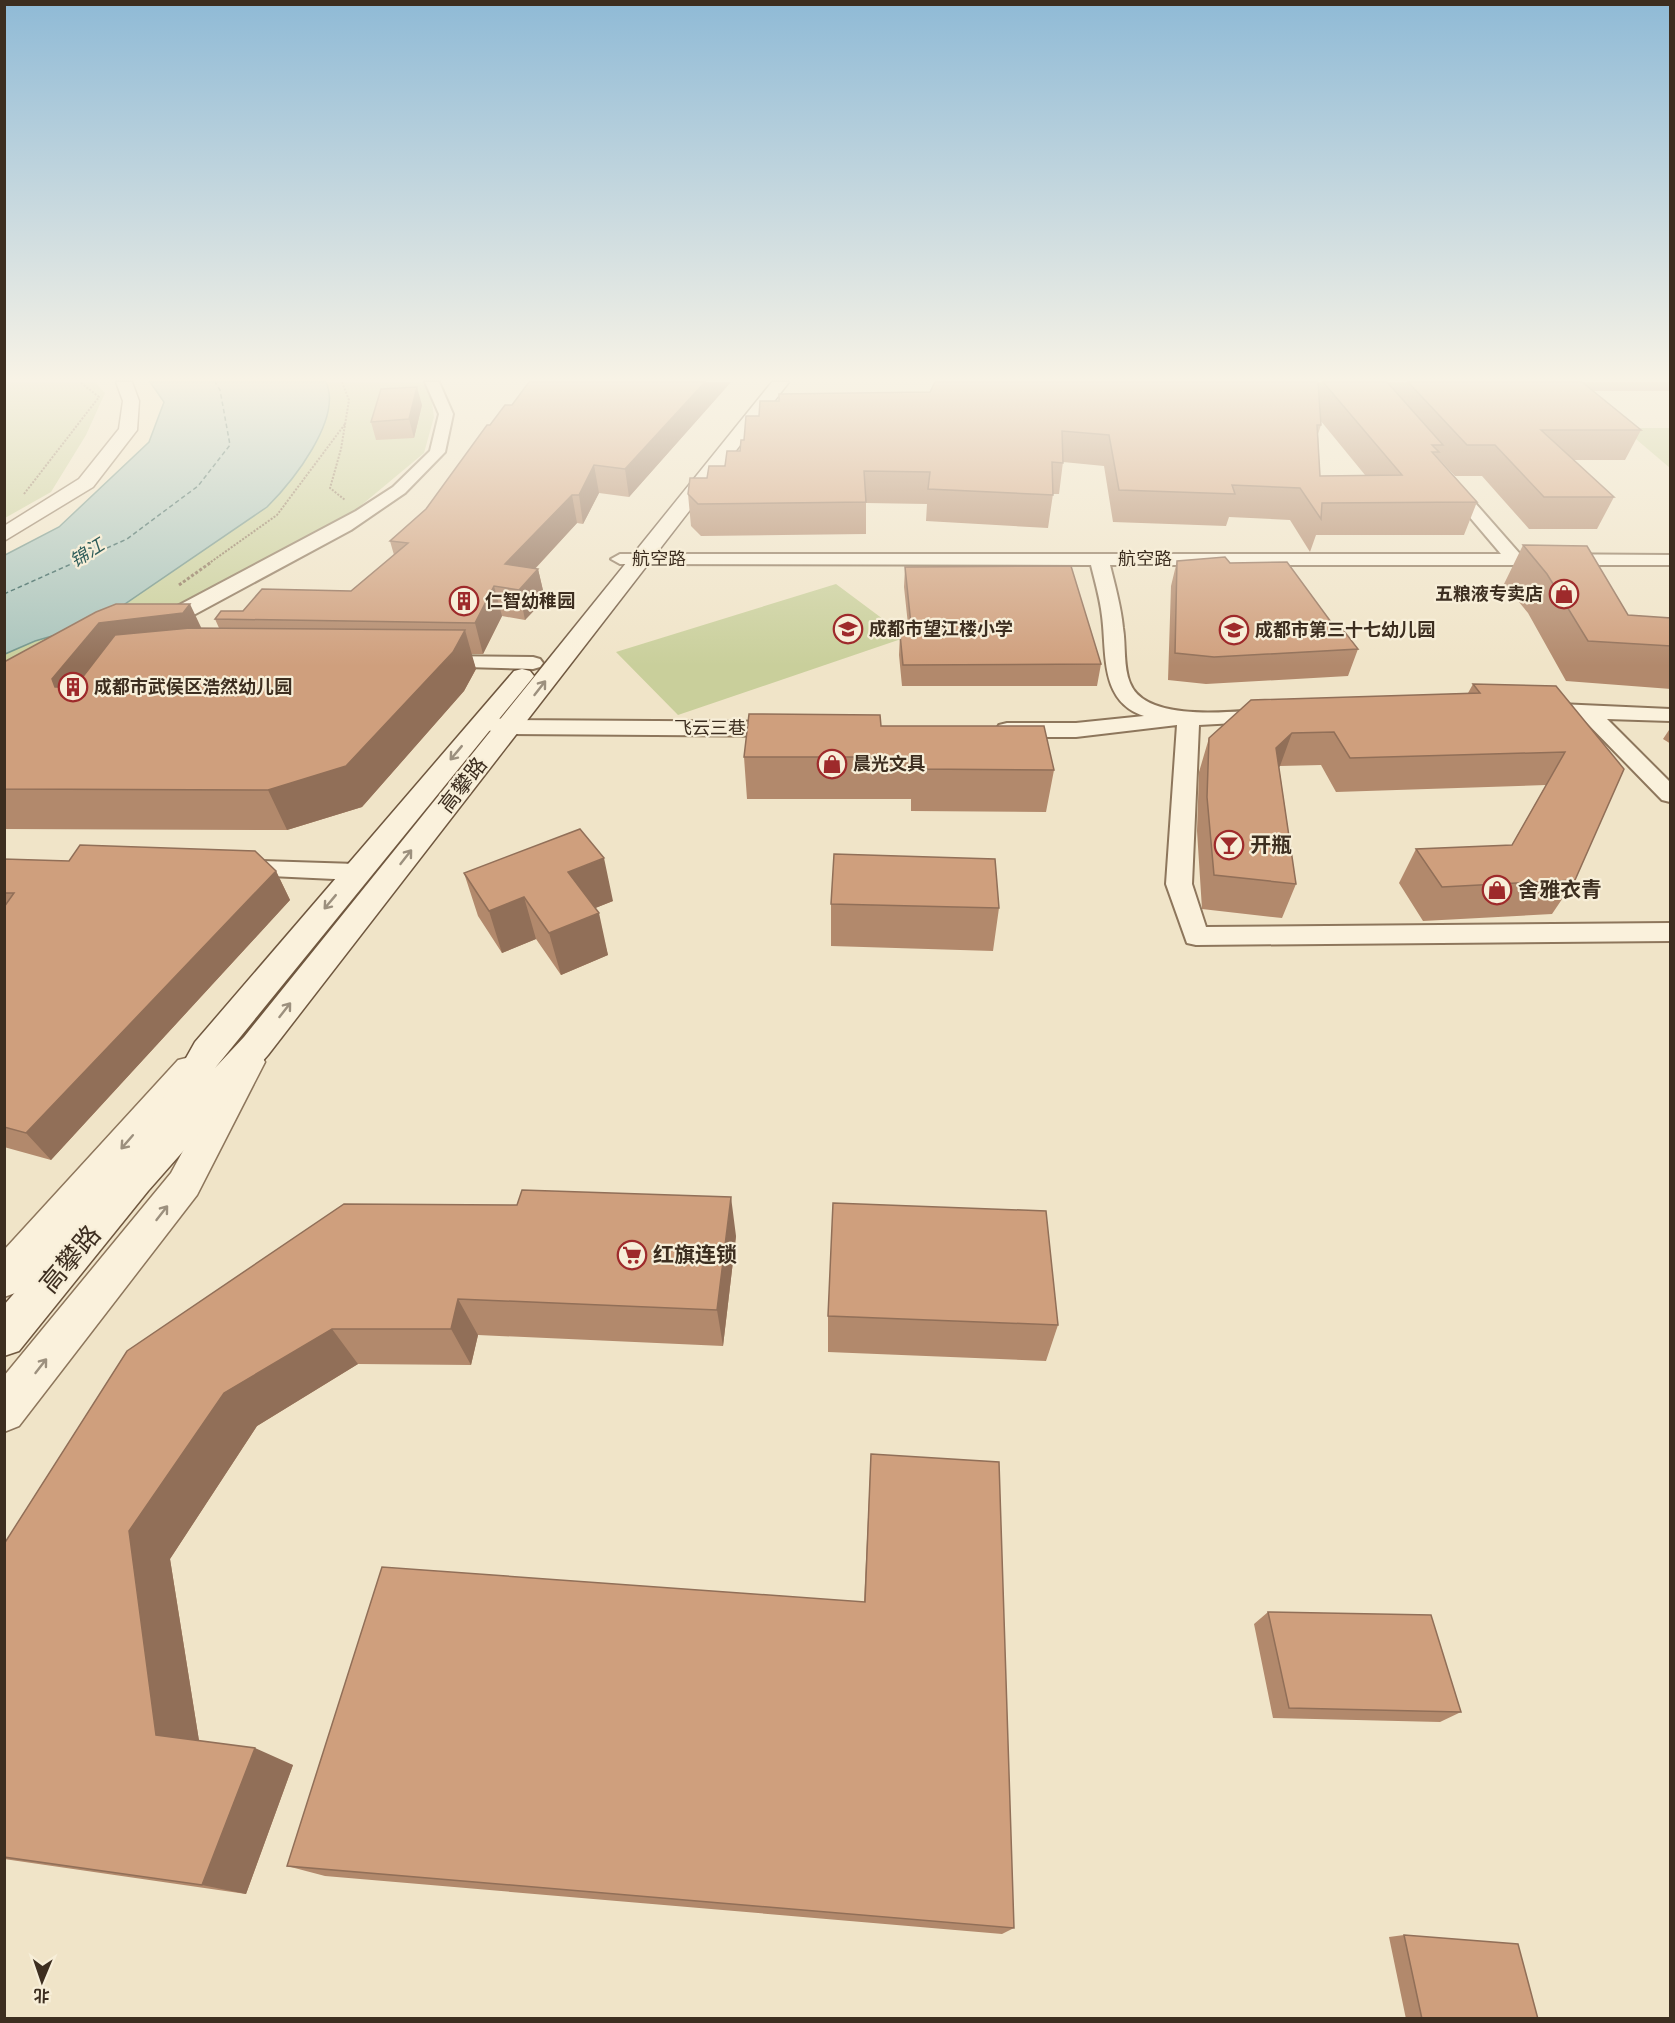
<svg xmlns="http://www.w3.org/2000/svg" width="1675" height="2023" font-family="'Source Serif 4','Noto Sans SC',serif">
<rect width="100%" height="100%" fill="#f0e4c8"/>
<!-- green -->
<path fill="#c9cf9b" d="M5 382H95L105 393 86 435 51 492 5 518Z
M326 382H422L431 395 434 417 424 453 352 513 166 618 5 694 4 654 35 641 330 391Z
M1623 428H1670V468Z
M836 584 907 637 678 715 616 652Z"/>
<!-- water -->
<path fill="#a9c4bc" stroke="#6f938a" stroke-width="1.5" d="M150 382H326C343 419 292 482 267 507L97 623 35 641 5 654V555L59 527 149 442 164 402Z"/>
<g fill="none" stroke-linecap="round" stroke-linejoin="round">
<!-- ferry -->
<path stroke="#2f5d5a" stroke-width="1.5" stroke-dasharray="4.5 3" stroke-linecap="butt" d="M4 594 127 539 198 486 230 445 220 390 215 382"/>
<!-- minor casing -->
<g stroke="#8d765c" stroke-width="4">
<path id="minor" d="M425 382H439L453 414 445 452 405 493 351 530 188 618 165 628H151L148 624 151 620 356 511 393 487 430 451 439 414Z
M1448 477 1454 479 1520 554 1670 555V565H1110C1115 586 1121 606 1123 628 1126 645 1123 667 1130 683 1146 724 1237 711 1272 709L1280 710 1283 715 1280 720 1272 721 1199 725 1192 884 1206 927 1670 923V941L1196 945 1187 943 1166 884 1177 725 1076 737H1007L999 735 996 730 999 725 1007 723H1076L1144 716C1099 701 1107 653 1102 616 1100 598 1095 582 1091 565L620 564 611 559 620 554H1501L1440 482Z
M436 656 533 657 540 659 543 663 540 667 533 669 429 666 426 662 429 658Z
M1537 703 1670 709V721L1607 719 1670 782V802L1662 800 1581 717 1529 714 1526 709 1529 704Z
M483 716 509 720 787 722 795 724 798 729 795 734 787 736 509 734 475 728 472 723 475 718Z
M234 860 356 864 365 866 369 872 365 878 356 880 225 874 221 868 225 862Z"/>
</g>
<!-- tertiary casing -->
<g stroke="#8d765c" stroke-width="3">
<path id="tertiary" d="M116 382H132L139 401 137 430 93 487 4 541V526L79 479 119 429 123 401Z
M248 1049 260 1053 265 1062 197 1195 19 1426 4 1432V1376L171 1173 236 1053Z
M190 1057 202 1060 207 1070 202 1080 18 1292 4 1297V1250L178 1060Z"/>
</g>
<!-- secondary casing -->
<g stroke="#6f573f" stroke-width="3">
<path id="secondary" d="M772 382H789L268 1055 148 1191 19 1351 4 1356V1305L149 1139 145 1131 195 1042 514 671 522 669 530 671 534 676 530 681 215 1068 244 1037Z"/>
</g>
<!-- path-far1 -->
<path stroke="#8d765c" stroke-width="2" stroke-dasharray="2 1.5" stroke-linecap="butt" d="M342 382 349 400 341 449 330 488 345 500
M24 494 99 397 80 382
M208 564 277 515 345 424"/>
<!-- path -->
<path stroke="#8d765c" stroke-width="3" stroke-dasharray="3 2" stroke-linecap="butt" d="M179 585 210 563"/>
<!-- minor -->
<use href="#minor" fill="#faf1dc" fill-rule="evenodd"/>
<!-- tertiary -->
<use href="#tertiary" fill="#faf1dc" fill-rule="evenodd"/>
<!-- secondary -->
<use href="#secondary" fill="#faf1dc" fill-rule="evenodd"/>
</g>
<!-- wall -->
<path fill="#b2896c" fill-rule="evenodd" d="M529 382H731L629 497 599 493 583 524 577 523 535 569H538L545 599 525 620 502 616 483 654H471L476 669 464 691 362 807 287 830 4 829V662L201 628H219L215 619 243 611 351 591 394 555 390 541 426 509 490 425 512 405Z
M935 382H1671V391H1592L1641 430 1625 460H1574L1614 497 1597 529H1529L1482 476H1455L1438 458V459L1477 502 1464 535H1316L1310 552 1290 520 1229 517 1226 526 1113 522 1104 466 1063 462 1059 494H1053L1048 528 926 521 927 504 866 503V534L701 536 691 526 688 494 707 478 725 466 740 451 744 440 759 416 779 401 930 392ZM1320 420 1365 475 1320 476 1318 434 1321 425Z
M422 405 414 438 376 440 371 422Z
M1523 545 1628 615 1671 618V689L1566 681 1528 613 1504 584Z
M1177 561 1331 622 1358 649 1348 676 1206 684 1168 680 1171 586Z
M905 567 1101 664 1097 686H902L899 655 900 634H909L904 587Z
M1473 684 1624 769 1575 880 1552 914 1423 921 1399 883 1416 849 1512 845 1546 785 1336 792 1321 765 1280 766 1279 767 1296 884 1282 918 1202 909 1197 831 1199 772 1209 738 1468 693Z
M881 726 1054 770 1046 812 911 811V799H747L744 757Z
M1671 727V744L1663 739Z
M4 859 276 871 290 900 51 1160 4 1147Z
M464 873 613 901 595 908 608 955 561 975 536 939 502 953 478 916Z
M831 904 999 908 993 951 831 946Z
M736 1236 723 1346 478 1335 471 1365 358 1364 257 1426 170 1559 199 1741 293 1765 246 1894 4 1859V1544L127 1351Z
M828 1316 1058 1325 1046 1361 828 1352Z
M871 1454 1014 1928 1002 1934 325 1876 287 1866 864 1602Z
M1268 1612 1461 1712 1440 1722 1273 1718 1254 1624Z
M1404 1935 1538 2019H1406L1389 1937Z"/>
<!-- shaded-wall -->
<path fill="#916f58" d="M705 382H731L629 497 625 469Z
M417 387 422 405 414 438 409 419Z
M594 465 599 493 583 524 579 495Z
M572 495 577 523 516 589 505 564Z
M538 569 545 599 525 620 519 590Z
M494 586 502 616 483 654 475 623Z
M190 604 208 642 75 719 55 687 52 679 99 623Z
M465 630 476 669 464 691 362 807 287 830 268 790Z
M1292 733 1280 766 1264 781 1276 748Z
M604 858 613 901 578 915 568 872Z
M276 871 290 900 51 1160 26 1133Z
M524 897 536 939 502 953 489 911Z
M599 913 608 955 561 975 549 933Z
M731 1197 736 1236 723 1346 717 1310Z
M458 1299 478 1335 471 1365 451 1329Z
M332 1329 358 1364 257 1426 170 1559 201 1753 156 1735 129 1531 224 1393Z
M255 1748 293 1765 246 1894 202 1885Z"/>
<!-- building -->
<path fill="#cf9f7d" stroke="#916f58" stroke-width="1.5" d="M529 382H705L625 469 594 465 579 495H572L505 564 538 569 519 590 494 586 475 623 215 619 221 611H243L262 589 351 591 408 543 390 541 426 509 487 425H490L505 405H512Z
M935 382H1318L1321 425H1317L1320 476 1402 475 1323 382H1387L1443 445H1432L1439 452H1432L1477 502 1322 503 1321 519 1300 488 1232 485 1235 494 1119 490 1109 435 1062 431 1063 463 1052 462 1053 495 928 489 930 472 864 471 866 502 698 504 688 494 690 478H707L709 466H725L727 451H740L741 440H744L746 416H759L760 401H779V394L930 392Z
M1408 382H1582L1641 430H1541L1614 497H1544L1495 445H1467Z
M417 387 409 419 371 422 381 389Z
M1523 545 1587 546 1628 615 1671 618V646L1588 641 1547 574Z
M1225 557 1230 563 1287 562 1331 622H1337L1358 649 1214 657 1175 653 1177 561Z
M1071 566 1101 664 903 665 900 634H912L905 567Z
M116 604H190L183 613 99 623 52 679 55 687H75L115 635 190 628 465 630 453 652 346 766 268 790 4 789V662L96 612Z
M1473 684 1556 686 1624 769 1575 880 1442 887 1416 849 1512 845 1565 752 1350 758 1334 732 1292 733 1276 748 1296 884 1214 875 1207 797 1209 738 1251 700 1480 693Z
M749 714 880 715 881 726H1044L1054 770 914 769 913 757H744Z
M580 829 604 858 568 872 599 913 549 933 524 897 489 911 464 873Z
M80 845 255 851 276 871 26 1133 4 1127V907L14 893H4V859L69 861Z
M834 854 995 859 999 908 831 904Z
M522 1190 731 1197 717 1310 458 1299 451 1329H332L224 1393 129 1531 156 1735 255 1748 202 1885 4 1857V1544L127 1351 344 1204 517 1205Z
M833 1203 1046 1211 1058 1325 828 1316Z
M871 1454 999 1462 1014 1928 287 1866 382 1567 865 1602Z
M1268 1612 1431 1615 1461 1712 1289 1708Z
M1404 1935 1518 1944 1538 2019H1422Z"/>
<!-- one-way arrows -->
<defs><path id="oneway-shaft" d="M-6 0H5M1.5-3L5.5 0L1.5 3" fill="none" stroke-width="1.6" stroke-linecap="round" stroke-linejoin="round" transform="scale(1.5)"/></defs>
<g stroke="#9c907e">
<use href="#oneway-shaft" transform="translate(540 688) rotate(-52)"/>
<use href="#oneway-shaft" transform="translate(456 753) rotate(130)"/>
<use href="#oneway-shaft" transform="translate(406 857) rotate(-52)"/>
<use href="#oneway-shaft" transform="translate(330 902) rotate(130)"/>
<use href="#oneway-shaft" transform="translate(285 1010) rotate(-52)"/>
<use href="#oneway-shaft" transform="translate(127 1142) rotate(131)"/>
<use href="#oneway-shaft" transform="translate(162 1213) rotate(-52)"/>
<use href="#oneway-shaft" transform="translate(41 1366) rotate(-52)"/>
</g>
<!-- sky -->
<linearGradient id="sky" x2="0" y2="1"><stop stop-color="#8fbad6"/><stop offset="0.57" stop-color="#f8f3e6"/><stop offset="1" stop-color="#f8f3e6" stop-opacity="0"/></linearGradient>
<rect width="1675" height="666" fill="url(#sky)"/>
<!-- icons -->
<defs>
<g id="shop-ring" transform="scale(1.5)"><circle r="9.5" fill="#f7eed8" stroke="#9e2a2b" stroke-width="1.5"/><path d="M-5-2.5h2.3a2.7 3.5 0 0 1 5.4 0H5L5.5 6h-11ZM-1.5-2.5h3a1.5 2.3 0 0 0-3 0Z" fill="#9e2a2b"/></g>
<g id="building-ring" transform="scale(1.5)"><circle r="9.5" fill="#f7eed8" stroke="#9e2a2b" stroke-width="1.5"/><path d="M-4-6H4V6H1V3H-1V6H-4ZM-2.5-4.3h1.7v1.8h-1.7ZM.8-4.3h1.7v1.8H.8ZM-2.5-1h1.7V.8h-1.7ZM.8-1h1.7V.8H.8Z" fill="#9e2a2b"/></g>
<g id="school-ring" transform="scale(1.5)"><circle r="9.5" fill="#f7eed8" stroke="#9e2a2b" stroke-width="1.5"/><path d="M0-5L7-2L0 1L-7-2ZM-4 1L0 2.5L4 1V4Q0 6-4 4Z" fill="#9e2a2b"/></g>
<g id="bar-ring" transform="scale(1.5)"><circle r="9.5" fill="#f7eed8" stroke="#9e2a2b" stroke-width="1.5"/><path d="M-6-5H6L.8 .8V4.5H3.5V6h-7V4.5H-.8V.8Z" fill="#9e2a2b"/></g>
<g id="supermarket-ring" transform="scale(1.5)"><circle r="9.5" fill="#f7eed8" stroke="#9e2a2b" stroke-width="1.5"/><path d="M-6-5.5h2.5l.6 2H6L4.5 2H-2.5L-4.4-4H-6ZM-1.5 3.2a1.3 1.3 0 1 0 .1 0ZM3 3.2a1.3 1.3 0 1 0 .1 0Z" fill="#9e2a2b"/></g>
</defs>
<g fill-rule="evenodd">
<use href="#shop-ring" x="1564" y="594"/>
<use href="#building-ring" x="464" y="601"/>
<use href="#school-ring" x="848" y="629"/>
<use href="#school-ring" x="1234" y="630"/>
<use href="#building-ring" x="73" y="687"/>
<use href="#shop-ring" x="832" y="764"/>
<use href="#bar-ring" x="1229" y="845"/>
<use href="#shop-ring" x="1497" y="890"/>
<use href="#supermarket-ring" x="632" y="1255"/>
</g>
<g text-anchor="middle" stroke-width="4.5" stroke-linejoin="round" paint-order="stroke">
<!-- far-water labels -->
<g font-size="18" font-style="italic" fill="#2f5d5a" stroke="#f7eed8">
<text transform="translate(87 553) rotate(-32)" y="6">锦江</text>
</g>
<!-- far-street labels -->
<g font-size="18" fill="#3d2e20" stroke="#f7eed8">
<text x="659" y="565">航空路</text>
<text x="1145" y="565">航空路</text>
<text x="710" y="734">飞云三巷</text>
</g>
<!-- far-poi labels -->
<g font-size="18" font-weight="bold" fill="#3d2e20" stroke="#f7eed8" text-anchor="start">
<text x="1543" y="600" text-anchor="end">五粮液专卖店</text>
<text x="485" y="607">仁智幼稚园</text>
<text x="869" y="635">成都市望江楼小学</text>
<text x="1255" y="636">成都市第三十七幼儿园</text>
<text x="94" y="693">成都市武侯区浩然幼儿园</text>
<text x="853" y="770">晨光文具</text>
</g>
<!-- street labels -->
<g font-size="21" fill="#3d2e20" stroke="#f7eed8">
<text transform="translate(463 785) rotate(-52)" y="7">高攀路</text>
</g>
<!-- poi labels -->
<g font-size="21" font-weight="bold" fill="#3d2e20" stroke="#f7eed8" text-anchor="start">
<text x="1250" y="852">开瓶</text>
<text x="1518" y="897">舍雅衣青</text>
<text x="653" y="1262">红旗连锁</text>
</g>
<!-- near-street labels -->
<g font-size="26" fill="#3d2e20" stroke="#f7eed8">
<text transform="translate(70 1259) rotate(-50)" y="9">高攀路</text>
</g>
</g>
<!-- border -->
<rect width="1675" height="2023" fill="none" stroke="#3d2e20" stroke-width="12"/>
<!-- north arrow -->
<g transform="translate(42 1981) rotate(182)" stroke="#f7eed8" stroke-width="4.5" paint-order="stroke">
<path d="M0-4.5L10 22L0 15L-10 22Z" fill="#3d2e20"/>
<text y="-9" font-size="16" font-weight="bold" text-anchor="middle" fill="#3d2e20">北</text>
</g>
</svg>
